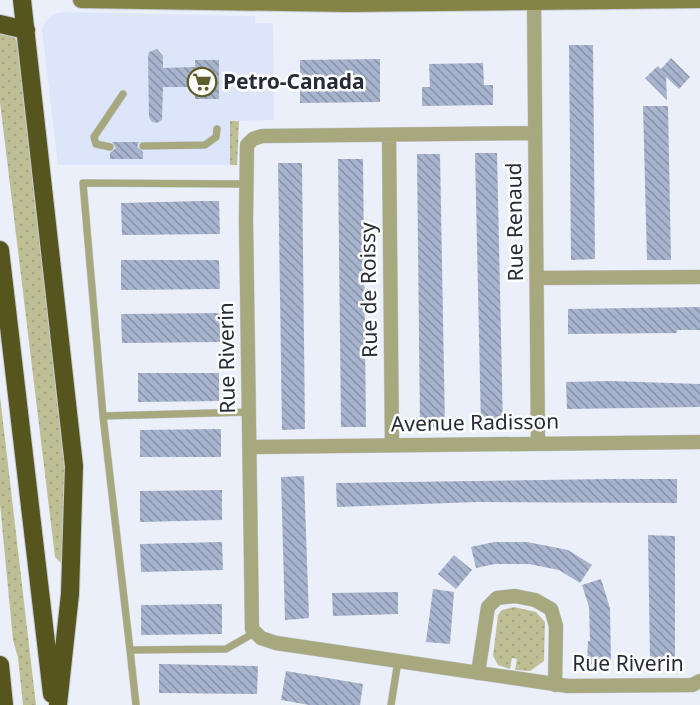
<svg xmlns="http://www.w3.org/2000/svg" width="700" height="705" font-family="'Noto Sans',sans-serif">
<defs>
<pattern id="grass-dots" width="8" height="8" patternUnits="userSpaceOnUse" patternTransform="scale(1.5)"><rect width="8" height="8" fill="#bebf94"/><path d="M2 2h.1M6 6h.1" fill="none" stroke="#a3a480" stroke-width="1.8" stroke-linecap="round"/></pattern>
<pattern id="building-back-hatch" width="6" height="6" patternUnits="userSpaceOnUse" patternTransform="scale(1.5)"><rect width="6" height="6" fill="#a8b3cd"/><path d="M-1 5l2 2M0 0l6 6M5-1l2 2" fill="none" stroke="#8992a7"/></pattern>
</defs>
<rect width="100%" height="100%" fill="#eaeffa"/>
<!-- built -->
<path fill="#dce5fa" d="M63 12 255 16V23H273L274 120 230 121V165H58L42 29 45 22 54 14Z"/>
<!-- grass -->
<path fill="url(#grass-dots)" d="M0 33 12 35 20 45 66 459 62 564 55 557 0 102Z
M230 121H239L237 165H230Z
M0 396 36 705H23L18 658 13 640 0 504Z
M514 607 536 612 545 622 544 661 530 671 515 670 517 659 512 658 510 669 498 665 493 656 498 615 502 610Z"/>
<!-- building -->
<path fill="url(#building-back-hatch)" d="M569 45H593L595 259 571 260Z
M157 49 163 56V68L195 67V60H219V99H195V87H163L162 120 157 123 152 122 149 117 148 56 149 52Z
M671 58 690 77 679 89 666 77 667 100 645 78 658 66 661 69Z
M380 59V102L300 103V60Z
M483 63 484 85H493V105L422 106V87H430L429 64Z
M643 106H668L671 260H647Z
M112 142H139L137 147 143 152V159H110V153L116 148Z
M475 153H497L503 427 481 428Z
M417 154H440L445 428H420Z
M338 159H363L366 427H341Z
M278 163H302L305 429 282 430Z
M202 201H219L220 234 122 235 121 203Z
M121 260H219L220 289 121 290Z
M700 307V330H677V333L568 334V309Z
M220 313V342L122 343 121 314Z
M138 373H219V401L138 402Z
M610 381 700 384V407L567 409 566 382Z
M221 429V457H140V430Z
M304 476 309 618 285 620 281 477Z
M607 479H677V503L478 502 337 507 336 483Z
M222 490V520L140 522V491Z
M648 535 675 536V659L650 660Z
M222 542 223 570 141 572 140 544Z
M494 542H527L568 550 592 565 580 583 559 570 529 564H495L476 568 471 547Z
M454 555 472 570 456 589 438 574Z
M601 579 610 608 611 665 587 664 588 641H590L589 607 582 585Z
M433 589 454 592 450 644 426 642Z
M398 592V614L333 616 332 593Z
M222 604V634L141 635V605Z
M159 664 258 666 257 694 159 693Z
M286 671 363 684 360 705H309L281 700Z"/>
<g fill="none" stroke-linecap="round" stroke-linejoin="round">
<!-- service casing -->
<g stroke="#c7ccd7" stroke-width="8">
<path id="service" d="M143 146 205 145 216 137 217 129
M110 147 96 144 94 137 123 94
M246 184 83 183 103 416 130 650 226 649 254 633
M103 416 249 412
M130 650 136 705
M391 705 398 661"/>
</g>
<!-- minor casing -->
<g stroke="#c7ccd7" stroke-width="15">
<path id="minor" d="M534 0 538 443
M535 133 262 136 253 139 247 145 246 220 252 629 261 638 276 643 568 686 692 685 700 681
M389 135 392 445
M537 278 700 277
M250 447 700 442
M478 673 488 607 497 598 515 596 535 600 551 609 556 626 555 685"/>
</g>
<!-- secondary casing -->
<g stroke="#c7ccd7" stroke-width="18">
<path id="secondary" d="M81 0 347 4 700 0"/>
</g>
<!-- motorway casing -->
<g stroke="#c7ccd7" stroke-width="20">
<path id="motorway" d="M22 0 74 466 70 594 58 705
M0 24 26 30
M0 250 52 694
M0 665 4 705"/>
</g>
<!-- service -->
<use href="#service" stroke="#a7a87e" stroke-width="7"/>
<!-- minor -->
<use href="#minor" stroke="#a7a87e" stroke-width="14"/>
<!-- secondary -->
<use href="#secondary" stroke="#848544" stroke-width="16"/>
<!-- motorway -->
<use href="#motorway" stroke="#55551d" stroke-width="18"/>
</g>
<!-- icons -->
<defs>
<g id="supermarket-ring" transform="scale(1.5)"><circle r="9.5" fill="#fff" stroke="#5d5e2b" stroke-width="1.5"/><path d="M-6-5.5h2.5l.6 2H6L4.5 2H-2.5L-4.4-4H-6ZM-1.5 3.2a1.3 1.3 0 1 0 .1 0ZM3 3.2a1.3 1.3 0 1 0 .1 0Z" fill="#5d5e2b"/></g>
</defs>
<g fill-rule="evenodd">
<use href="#supermarket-ring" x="202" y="82"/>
</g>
<g text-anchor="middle" stroke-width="5" stroke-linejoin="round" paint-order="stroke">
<!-- poi labels -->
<g font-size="21" font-weight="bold" fill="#272b35" stroke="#fff" text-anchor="start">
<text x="223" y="89">Petro-Canada</text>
</g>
<!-- street labels -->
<g font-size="21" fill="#272b35" stroke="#fff">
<text transform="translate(515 222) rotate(-91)" y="7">Rue Renaud</text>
<text transform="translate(369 290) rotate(-91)" y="7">Rue de Roissy</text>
<text transform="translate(227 358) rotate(-91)" y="7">Rue Riverin</text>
<text transform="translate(475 423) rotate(-1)" y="7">Avenue Radisson</text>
<text x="628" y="671">Rue Riverin</text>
</g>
</g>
</svg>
